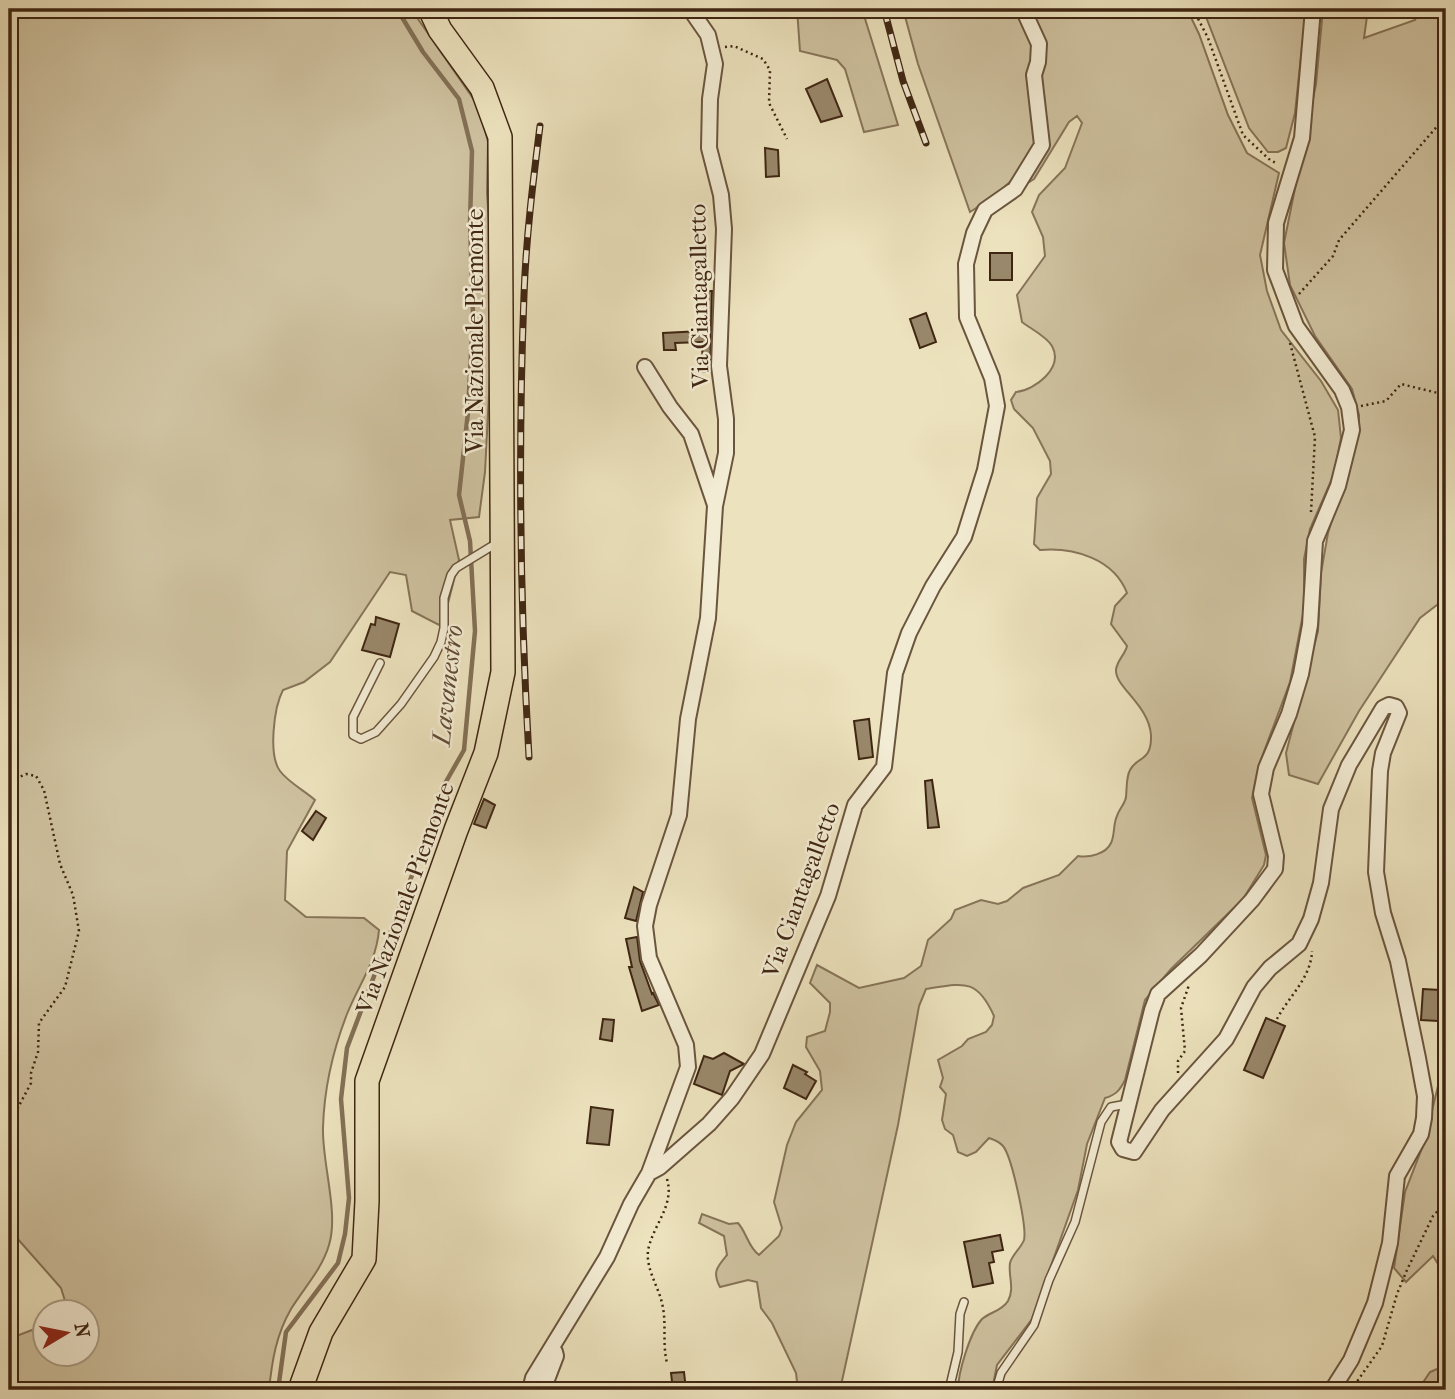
<svg xmlns="http://www.w3.org/2000/svg" width="1455" height="1399" font-family="'IM FELL French Canon',serif">
<rect width="100%" height="100%" fill="#ece2bd"/>
<filter id="stains"><feTurbulence type="fractalNoise" baseFrequency=".00286" numOctaves="4"/><feColorMatrix values="0 0 0 0 .2 0 0 0 0 .09 0 0 0 0 .02 0 0 0 .5 -.17"/></filter>
<radialGradient id="worn" r=".72"><stop offset=".6" stop-color="#630" stop-opacity="0"/><stop offset="1" stop-color="#630" stop-opacity=".3"/></radialGradient>
<!-- green -->
<path fill="#cfc2a0" stroke="#877459" stroke-width="2" d="M9 9H411L479 107 488 142 487 193 494 297 485 472 479 517 450 520 459 560 445 615 439 625 412 611 406 575 390 572 330 662 304 682 283 690C274 707 268 755 280 771 288 782 305 791 315 800L287 851 285 900 306 917 364 918 379 930C376 963 359 984 347 1014 333 1050 324 1090 323 1128 322 1163 339 1213 329 1245 322 1269 304 1288 291 1309 276 1335 272 1361 269 1390H9V1340L11 1338 45 1325 46 1354H88V1312L61 1311 65 1301 61 1288 9 1229Z
M797 9H862L898 125 864 132 845 69 837 60 800 51Z
M903 9H1187L1199 34 1228 115 1247 153 1279 173 1260 255 1267 291 1281 330 1321 381 1338 410 1341 438 1334 474 1310 529 1304 559V609L1290 682 1259 765 1252 798 1266 855 1264 865 1243 899 1171 969 1145 1000 1125 1080C1120 1090 1116 1095 1105 1098L1087 1144 1078 1190 1032 1319 997 1365 992 1390H958C958 1373 970 1332 982 1319 990 1312 1002 1311 1008 1301 1015 1288 1008 1276 1010 1263 1012 1255 1021 1248 1024 1240 1027 1227 1012 1157 1003 1146 999 1141 995 1140 989 1138L976 1152 967 1156 958 1152 953 1135 945 1129 942 1120 946 1094 940 1087 943 1078 938 1060 962 1046 968 1039 986 1032 992 1025 994 1016C977 978 964 983 926 989L919 1006 898 1125 840 1390H798L796 1373 772 1323 761 1308 757 1282 748 1280 720 1287C712 1272 717 1267 727 1255L724 1236 699 1223 702 1214 729 1224 738 1223C747 1233 748 1247 759 1255L779 1236 782 1228 774 1202 787 1145 796 1122 822 1090 820 1071 806 1047 807 1037 825 1031 830 1012V1003L810 983 817 965 859 988 904 978 921 966 928 940 951 919 955 910 981 900 998 904 1007 901 1023 888 1059 875 1078 856C1089 858 1106 854 1111 843 1115 835 1113 824 1117 816 1119 809 1125 804 1126 797 1127 788 1126 777 1130 770 1137 756 1152 762 1151 735 1149 705 1115 687 1116 670 1117 660 1125 655 1127 646L1111 624 1115 606 1127 593C1114 559 1074 547 1040 550L1034 544 1037 498 1051 474 1050 461 1033 428 1014 409 1011 400 1016 392C1035 390 1064 368 1052 346 1046 336 1031 329 1022 322L1017 295 1045 256 1043 237 1032 212 1039 195 1065 168 1082 123 1077 116 1069 122 1034 179 1026 184 1011 181 993 197 970 212 918 64Z
M1203 9H1306L1295 113 1286 148 1278 152H1268L1249 128Z
M1323 9H1368L1364 38 1415 20 1421 9H1446V598L1420 618 1359 711 1318 784 1289 775 1286 753 1318 631 1321 573 1328 533 1359 433V415L1352 389 1315 336 1290 285 1284 243 1316 84Z
M1438 1086 1446 1093V1283L1443 1272 1433 1256 1406 1282 1394 1268 1405 1192 1424 1143Z
M1446 1365V1390H1418L1430 1372Z"/>
<g fill="none" stroke-linecap="round" stroke-linejoin="round">
<!-- stream -->
<path stroke="#837056" stroke-width="4.5" d="M278 1390 286 1332 338 1263 345 1234 349 1198 341 1099 347 1048 435 814 443 787 464 750 475 631 470 541 459 495 468 412 473 315 470 222 472 151 459 99 423 52 397 9"/>
</g>
<!-- building -->
<path fill="#99886b" stroke="#3f2612" stroke-width="2" d="M827 79 842 116 821 122 806 89Z
M765 148 778 150 779 176 766 177Z
M990 253H1012V280H990Z
M706 291H712L710 372H703L702 342 675 343 676 350H664L663 333 702 331Z
M926 313 936 342 920 348 910 319Z
M376 617 399 624 390 657 362 650 371 624 375 625Z
M869 719 873 757 859 759 854 721Z
M932 780 939 827 928 828 925 781Z
M484 799 495 805 486 828 474 824Z
M316 811 326 818 313 840 302 831Z
M634 887 643 892 636 921 625 918Z
M637 937 640 961 652 994 653 993 659 1005 642 1011 629 967H632L626 939Z
M1423 989 1440 990 1438 1021 1421 1020Z
M1266 1018 1285 1026 1263 1078 1244 1070Z
M603 1019 614 1020 612 1041 600 1039Z
M724 1053 744 1064 730 1071 722 1095 694 1084 704 1056 713 1059Z
M793 1065 807 1072 805 1074 816 1081 806 1099 784 1088Z
M591 1107 613 1110 609 1145 587 1143Z
M1000 1235 1003 1250 992 1252 994 1262 989 1263 993 1283 973 1287 964 1242Z
M684 1372 686 1390H673L671 1373Z"/>
<g fill="none" stroke-linecap="round" stroke-linejoin="round">
<!-- service casing -->
<g stroke="#6a553d" stroke-width="10">
<path id="service" d="M380 663 353 717V735L361 739 376 732 401 704 434 657 441 642 444 628V598L451 575 456 568 497 543
M949 1390 958 1352 960 1314 964 1302
M996 1390 1001 1373 1034 1325 1049 1280 1075 1222 1101 1122 1111 1107 1127 1104"/>
</g>
<!-- minor casing -->
<g stroke="#6a553d" stroke-width="18">
<path id="minor" d="M1313 9 1302 138 1276 223 1275 270 1296 326 1342 390 1349 407 1352 430 1338 486 1315 541 1310 625 1301 674 1289 714 1266 768 1261 794 1276 856 1275 869 1252 900 1201 955 1158 994 1152 1010 1119 1142 1123 1149 1134 1152 1162 1110 1226 1039 1254 987 1270 968 1299 944 1311 919 1321 883 1331 809 1349 765 1383 708 1389 705 1396 707 1399 713 1383 753 1380 771 1376 872 1383 913 1398 961 1418 1058 1425 1096 1424 1118 1421 1134 1397 1176 1390 1243 1375 1303 1351 1360 1332 1390
M645 367 670 407 691 434 715 505
M649 1173 660 1167 709 1124 732 1098 762 1054 828 896 855 805 884 767 895 673 909 633 933 586 964 537 985 470 997 406 992 378 967 317 966 264 974 233 985 210 1015 189 1042 145 1034 75 1038 62 1039 44 1023 9
M530 1390 533 1378 607 1257 631 1204 649 1173 688 1067 686 1045 649 958 645 926 649 905 679 815 688 719 708 618 715 506 726 453V419L719 366 724 229 721 195 709 148 710 99 715 64 708 35 690 9
M543 1390 556 1356 555 1352"/>
</g>
<!-- primary casing -->
<g stroke="#3f2612" stroke-width="26">
<path id="primary" d="M300 1390 321 1332 364 1259 367 1201V1081L456 830 486 753 503 672 500 137 482 88 440 30 430 9"/>
</g>
<!-- path -->
<path stroke="#3f2612" stroke-width="2.5" stroke-dasharray="2 3.5" stroke-linecap="butt" d="M1193 9 1208 38 1243 135 1270 160 1278 164
M725 47 734 46 763 59 770 70 769 103 787 139
M1299 294 1333 256 1339 240 1446 116
M1290 343 1315 437 1311 512
M1361 406 1386 401 1401 384 1446 395
M9 794 17 778 26 774 36 776 44 790 60 864 73 895 79 931 65 987 39 1023 38 1052 31 1073V1083L11 1121 9 1168
M1277 1019C1289 996 1311 978 1312 951
M1178 1073V1061L1185 1051 1181 1008 1189 985
M667 1179C675 1206 652 1226 648 1251 646 1269 658 1286 662 1303 667 1323 662 1343 667 1363
M1351 1390 1382 1346 1397 1294 1407 1270 1433 1216 1446 1202
M1443 1390C1443 1339 1437 1281 1446 1231"/>
<!-- service -->
<use href="#service" stroke="#f3ecd4" stroke-width="7"/>
<!-- minor -->
<use href="#minor" stroke="#f3ecd4" stroke-width="14"/>
<!-- primary -->
<use href="#primary" stroke="#ece2bd" stroke-width="23"/>
<!-- rail casing -->
<g stroke="#3f2612" stroke-width="7">
<path id="rail" d="M884 9 903 81 926 143
M529 757C520 603 518 449 524 295 526 238 533 182 540 126"/>
</g>
<!-- rail -->
<use href="#rail" stroke="#f3ecd4" stroke-width="4.5" stroke-dasharray="13" stroke-linecap="butt"/>
</g>
<g text-anchor="middle" stroke-width="5" stroke-linejoin="round" paint-order="stroke">
<!-- street labels -->
<g font-size="24" fill="#3f2612" stroke="#f3ecd4">
<text transform="translate(699 296) rotate(-91)" y="8">Via Ciantagalletto</text>
<text transform="translate(475 331) rotate(-90)" y="8">Via Nazionale Piemonte</text>
<text transform="translate(801 890) rotate(-70)" y="8">Via Ciantagalletto</text>
<text transform="translate(405 898) rotate(-70)" y="8">Via Nazionale Piemonte</text>
</g>
<!-- water labels -->
<g font-size="26" font-style="italic" fill="#614b34" stroke="#f3ecd4">
<text transform="translate(447 685) rotate(-84)" y="9">Lavanestro</text>
</g>
</g>
<!-- margin -->
<rect width="1455" height="1399" fill="none" stroke="#ece2bd" stroke-width="35"/>
<rect x="10" y="10" width="1434" height="1378" fill="none" stroke="#3f2612" stroke-width="3.5"/>
<rect x="18" y="18" width="1420" height="1364" fill="none" stroke="#3f2612" stroke-width="2"/>
<!-- north arrow -->
<g transform="translate(66 1333) rotate(80)"><circle r="33" fill="#f3ecd4" stroke="#ab9d86" stroke-width="2"/>
<path d="M0-5L12 26L0 18L-12 26Z" fill="#8f2418"/>
<text y="-10" font-size="19" font-weight="bold" text-anchor="middle" fill="#3f2612">N</text>
</g>
<rect width="100%" height="100%" filter="url(#stains)"/>
<rect width="100%" height="100%" fill="url(#worn)"/>
</svg>
